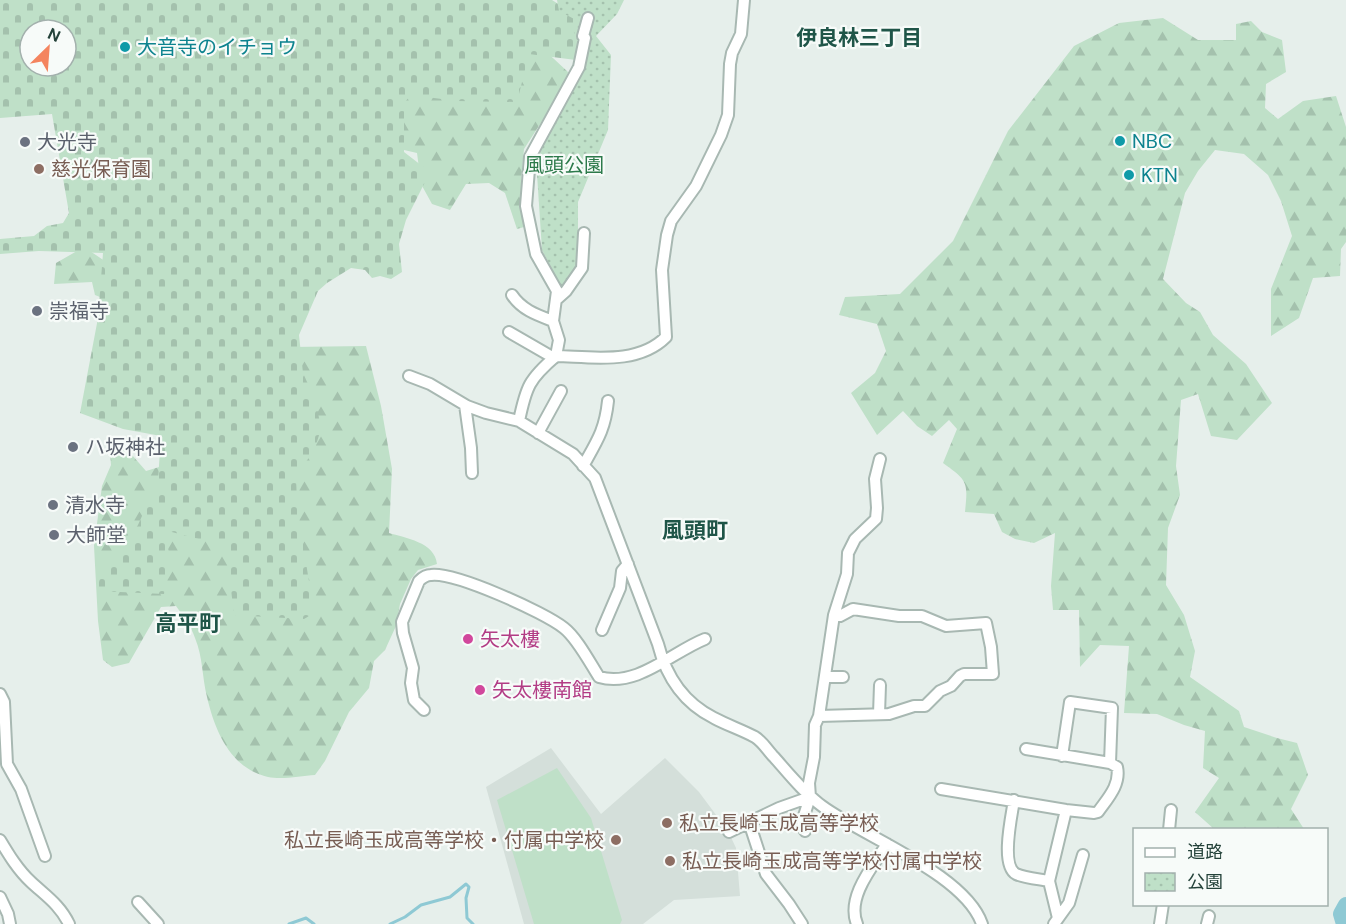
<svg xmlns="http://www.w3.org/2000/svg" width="1346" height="924" font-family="'DM Sans','Noto Sans JP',sans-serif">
<defs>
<pattern id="forest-firs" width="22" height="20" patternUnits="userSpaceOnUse" patternTransform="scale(1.5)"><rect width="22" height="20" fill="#bfe0c8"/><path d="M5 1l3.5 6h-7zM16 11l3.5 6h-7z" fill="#a4c1ad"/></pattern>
<pattern id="cemetery-stones" width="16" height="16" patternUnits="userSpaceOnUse" patternTransform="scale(1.5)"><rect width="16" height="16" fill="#bfe0c8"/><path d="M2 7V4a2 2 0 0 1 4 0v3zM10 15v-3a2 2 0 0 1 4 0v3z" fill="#a4c1ad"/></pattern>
<pattern id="park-dots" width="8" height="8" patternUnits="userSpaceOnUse" patternTransform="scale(1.5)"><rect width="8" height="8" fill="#bfe0c8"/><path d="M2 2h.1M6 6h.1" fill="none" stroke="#a4c1ad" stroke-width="1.8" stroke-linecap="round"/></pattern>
</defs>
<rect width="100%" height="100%" fill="#e6efeb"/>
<!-- built -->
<path fill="#d4dfda" d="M551 748 601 814 665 758 699 792 728 831 736 848 740 896 674 900 643 924H524L486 787Z"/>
<!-- green -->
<path fill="#bfe0c8" d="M557 768 591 818 622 920 620 924H534L497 800Z"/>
<!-- forest -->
<path fill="url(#forest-firs)" d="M244 0 539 45 568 72 566 84 524 149 521 181 524 227 517 229 505 193 489 183 466 184 450 210 432 204 421 184 417 153 391 147Z
M1163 18 1198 40H1236V24L1251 21 1262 32 1282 40 1286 72 1266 84 1265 108 1278 119 1303 101 1336 96 1346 127V242L1341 249 1340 276 1313 278 1299 318 1271 336V289L1292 236 1281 201 1268 175 1244 154 1215 150 1198 171 1185 193 1163 279 1186 303 1200 312 1213 335 1246 364 1272 403 1237 440 1211 436 1198 394 1181 400 1176 466 1180 495 1168 528 1166 585 1184 615 1195 651 1190 677 1239 711 1244 727 1277 738 1297 743 1308 775 1291 809 1304 829H1214L1195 812 1219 778 1203 768 1205 731 1184 725 1157 714 1124 713 1129 646 1100 645 1080 667 1079 610H1053L1051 586 1055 533 1034 543 1015 539 1002 532 994 514 965 512C968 482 968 481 943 463L957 429 949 420 932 436 917 426 903 411 877 435 851 393 875 373 886 351 877 324 839 315 845 297 900 294 953 241 1008 131 1074 46 1119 23Z
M84 247 133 280 290 347 366 346 381 406 392 469 389 533C405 538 435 542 437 564L418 570 411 579 400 604 396 626 385 650 374 661 369 688 349 712 325 761 315 775C301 776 282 780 268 777 230 768 215 731 207 697 202 677 203 657 195 638 191 626 183 616 176 606L161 607 129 663 112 667 103 660 98 621 94 546 102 486 111 465 109 441 125 447 146 471 169 464 174 327 95 295 92 282 54 284 56 263Z"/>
<!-- cemetery -->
<path fill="url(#cemetery-stones)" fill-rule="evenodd" d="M0 0H552L582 19 576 60 529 54 517 102 457 101 411 95 404 103V152L430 172 406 220 399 244 402 272 391 279 380 276 372 278 365 270 351 268 327 283 318 291 299 335 303 373 316 402 321 429 314 451 296 475 297 506 314 613 304 619 234 615 226 546 164 530 170 557 164 594 98 591 100 574 115 561 138 525 158 480 161 436 123 429 80 413 98 318 103 253 39 251 0 254V239L34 236 47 226 63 223 69 213 52 114 0 118ZM30 30H66V66H30Z"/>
<!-- park -->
<path fill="url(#park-dots)" d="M557 0H624L617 14 596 36 611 55 608 130 578 202V265L563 290 542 250 536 159 584 67 573 29 576 20 559 11Z"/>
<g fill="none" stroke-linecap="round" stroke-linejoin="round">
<!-- stream -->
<path stroke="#8ec9d4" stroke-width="3" d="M289 924 306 918 314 924
M390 924 405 917 421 905 450 897 466 884 469 887 466 898 467 918 473 924"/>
<!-- river -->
<path stroke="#8ec9d4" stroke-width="16" d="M1344 924 1341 914 1346 905"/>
<!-- minor casing -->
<g stroke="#a8b8b2" stroke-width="14">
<path id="minor" d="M588 18 583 36 585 38 579 67 530 157 526 206 536 254 557 291 553 321 559 340 556 356C593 357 638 365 666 337L662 270 667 235 671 221 696 186 721 135 728 115 730 64 732 53 741 34 744 0
M512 295C522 310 537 315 553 321
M557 299 566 291 582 268 584 233
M509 332 554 358
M556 356C529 379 526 387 519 421L573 454 595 478 658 644C666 676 684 703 714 718 727 725 742 730 755 737 763 742 768 751 774 757 789 774 804 793 822 806 864 837 965 874 982 924
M409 376 430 384 467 406 486 413 519 421
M465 405 471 448 472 473
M538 433 561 391
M583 466C597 441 605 430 608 401
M602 630 620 588 622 571 628 564
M825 677H843
M0 694 4 702 7 764 21 789 45 856
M424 710 414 700 411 683 413 668 403 633 402 622 419 581C422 578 426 575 431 575 455 572 544 612 564 628 577 638 590 663 599 677 637 688 672 652 705 639
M879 714 880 685
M819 716 889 714 914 706H925L940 691 951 686 960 676 964 674H993L991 647 986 623 946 626 922 616H899L853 609 840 616 834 615
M1062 756 1070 702 1112 708 1110 763
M941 789 1066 810 1094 813 1098 812C1107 799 1121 785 1117 767L1110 763 1026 749
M1014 800C1012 814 1000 865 1016 874 1025 878 1039 879 1049 881
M749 822 766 874 789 904 802 924
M1169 830 1171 810
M805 831 802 826 803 819 810 797 809 783 814 757 815 725 819 716 834 615 847 574 848 553 855 539 876 519 877 508 875 479 880 459
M729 832 779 808 810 797
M0 840C9 855 18 870 31 882 46 896 60 905 69 924
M0 897 8 914 10 924
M138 902 158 924
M1058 918 1049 881 1066 810
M857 924C846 897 873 866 887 844
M1054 924 1069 903 1083 855
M1160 924 1163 904
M1207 924 1209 916"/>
</g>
<!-- minor -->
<use href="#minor" stroke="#fff" stroke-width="10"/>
</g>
<!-- markers -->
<g fill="#0f9aa8" stroke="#f7fbf9" stroke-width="2">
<circle cx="125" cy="47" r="6"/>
<circle cx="1120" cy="141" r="6"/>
<circle cx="1129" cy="175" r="6"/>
</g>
<g fill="#6b7280" stroke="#f7fbf9" stroke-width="2">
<circle cx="25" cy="142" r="6"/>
<circle cx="37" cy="311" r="6"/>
<circle cx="73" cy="447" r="6"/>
<circle cx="53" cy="505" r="6"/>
<circle cx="54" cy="535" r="6"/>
</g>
<g fill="#8d6e63" stroke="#f7fbf9" stroke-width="2">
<circle cx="39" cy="169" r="6"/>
<circle cx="667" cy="823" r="6"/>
<circle cx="616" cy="840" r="6"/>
<circle cx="670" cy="861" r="6"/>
</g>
<g fill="#d1479c" stroke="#f7fbf9" stroke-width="2">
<circle cx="468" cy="639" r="6"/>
<circle cx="480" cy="690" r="6"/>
</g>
<g text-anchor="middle" stroke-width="4.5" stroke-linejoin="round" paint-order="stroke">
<!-- culture labels -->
<g font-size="20" fill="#0d838f" stroke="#f7fbf9" text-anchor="start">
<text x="137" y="54">大音寺のイチョウ</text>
<text x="1132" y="148">NBC</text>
<text x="1141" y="182">KTN</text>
</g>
<!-- worship labels -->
<g font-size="20" fill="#5b616d" stroke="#f7fbf9" text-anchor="start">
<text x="37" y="149">大光寺</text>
<text x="49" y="318">崇福寺</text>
<text x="85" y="454">ハ坂神社</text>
<text x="65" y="512">清水寺</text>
<text x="66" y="542">大師堂</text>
</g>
<!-- park labels -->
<g font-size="20" fill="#2d7a4b" stroke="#f7fbf9">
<text x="564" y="172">風頭公園</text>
</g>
<!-- education labels -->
<g font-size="20" fill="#785e54" stroke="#f7fbf9" text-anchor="start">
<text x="51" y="176">慈光保育園</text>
<text x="679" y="830">私立長崎玉成高等学校</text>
<text x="604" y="847" text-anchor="end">私立長崎玉成高等学校・付属中学校</text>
<text x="682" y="868">私立長崎玉成高等学校付属中学校</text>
</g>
<!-- hotel labels -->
<g font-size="20" fill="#b23c85" stroke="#f7fbf9" text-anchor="start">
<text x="480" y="646">矢太樓</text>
<text x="492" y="697">矢太樓南館</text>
</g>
<!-- neighbourhood labels -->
<g font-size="21" font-weight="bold" fill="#1f5548" stroke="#f7fbf9">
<text x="859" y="45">伊良林三丁目</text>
</g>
<!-- quarter labels -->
<g font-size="22" font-weight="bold" fill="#1f5548" stroke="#f7fbf9">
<text x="695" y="538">風頭町</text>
<text x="188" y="631">高平町</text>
</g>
</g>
<!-- legend -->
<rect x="1133" y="828" width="195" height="78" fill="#f7fbf9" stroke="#a3b1ad" stroke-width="1.5"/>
<rect x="1145" y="848" width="30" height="9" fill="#ffffff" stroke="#a3b1ad" stroke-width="1.5"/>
<text x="1187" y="858" font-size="18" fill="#24423a">道路</text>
<rect x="1145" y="873" width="30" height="18" fill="url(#park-dots)" stroke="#a3b1ad" stroke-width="1.5"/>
<text x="1187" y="888" font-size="18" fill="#24423a">公園</text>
<!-- north arrow -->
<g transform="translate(48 48) rotate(25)"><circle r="28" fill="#f7fbf9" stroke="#a3b1ad" stroke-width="1.5"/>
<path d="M0-4.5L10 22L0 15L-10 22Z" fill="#f4845f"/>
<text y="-9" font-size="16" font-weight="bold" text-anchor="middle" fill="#24423a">N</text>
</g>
</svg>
